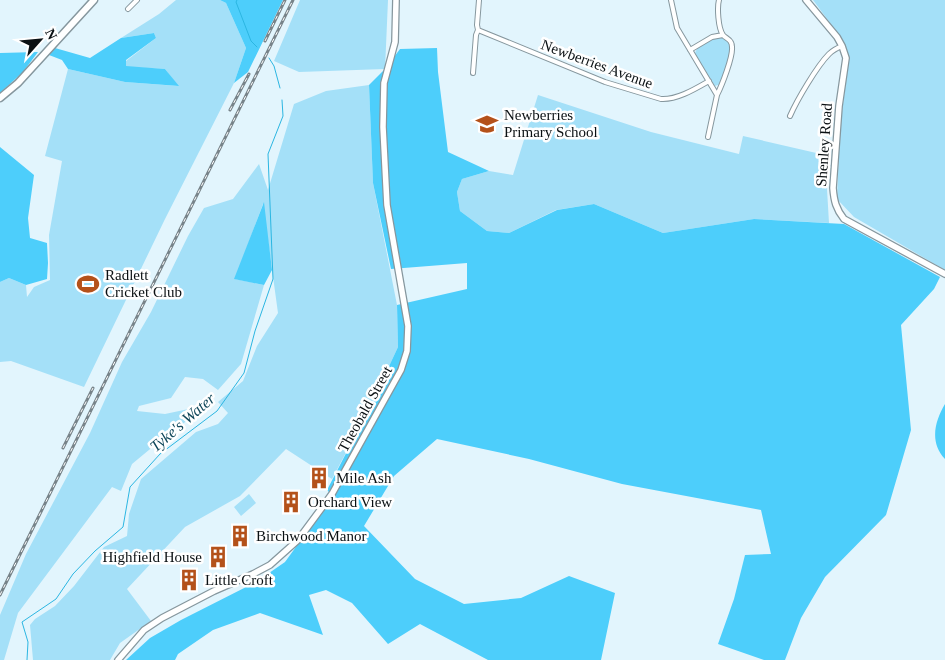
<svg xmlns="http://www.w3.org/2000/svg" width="945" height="660" font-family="Georgia,serif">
<rect width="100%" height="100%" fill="#e2f5fd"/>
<!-- green -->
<path fill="#a4e0f8" d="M176 0H220L226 3 246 48 234 83 165 219 84 387 11 361 0 362V282L9 278 26 285 27 297 34 287 50 280 49 235 62 161 45 156 68 69 125 82 178 86 165 69 126 67V61L156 38 154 33 121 38 159 14Z
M300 0H388L385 69 299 72 274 61Z
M813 0H945V270L854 217 837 199 840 127 849 58 844 42Z
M722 37 728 40 731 49 721 84 715 86 695 54C697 43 713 38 722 37Z
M369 85 373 183 397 305 398 347 369 409 332 479 286 449 240 496 185 527 127 589 151 621 120 643 110 660H33L30 625 35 619 55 606 74 586 104 547 127 536 129 514 141 479 196 432 218 424 228 413 218 402 243 381 257 346 278 313 263 204 235 279 264 285 241 364 218 390 203 379 185 377 171 398 139 406 137 411 165 414 198 407 200 411 161 440 132 464 121 491 112 487 18 613 4 660H0V615L26 554 90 433 122 362 151 312 188 236 204 208 233 199 259 164 268 190 294 104 326 91Z
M538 95 651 132 739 154 743 136 825 155 829 223 754 219 663 233 594 204 556 210 509 233 487 231 460 211 457 192 462 179 489 171 513 175Z
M249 494 256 503 241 516 234 507Z"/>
<!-- forest -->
<path fill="#4dcefb" d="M220 0H283L248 72 234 83 246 48 226 3Z
M154 33 156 38 126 60V66L165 69 179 86 125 82 68 69 62 60 49 55 55 48 90 58 121 38Z
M437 48 438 72 448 152 489 171 462 179 457 192 460 211 487 231 509 233 557 210 594 204 663 233 754 219 844 224 940 277 934 289 901 325 911 430 886 515 825 577 801 618 785 660H764L718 644 734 599 745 555 771 554 761 510 622 484 529 459 437 439 394 476 364 526 415 579 464 604 521 598 569 576 615 593 601 660H488L420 624 388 644 352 603 326 590 309 595 323 635 260 613 213 630 178 654 175 660H126L150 638 181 620 256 582 285 562 333 496 327 490 369 409 398 347 397 305 467 289V263L391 269 373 183 369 85 385 69 400 49Z
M38 52 23 72 0 93V53Z
M0 147 34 175 28 218 30 238 47 243 48 263 47 279 26 285 9 278 0 282Z
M264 202 272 270 264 285 234 279Z
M945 404V459C929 442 935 421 945 404Z"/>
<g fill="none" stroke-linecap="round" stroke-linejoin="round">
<!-- stream -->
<path stroke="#2bb6e2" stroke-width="1" d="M237 0 236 2 251 41 257 47
M269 58 274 66 280 88
M27 660 28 642 22 622 56 599 73 574 95 551 123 527 130 487 160 454 217 411 244 373 255 331 273 279 268 154 283 116 282 100"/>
<!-- street casing -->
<g stroke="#86979e" stroke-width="6">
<path id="street" d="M671 0 677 28 717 95 708 137
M128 9 137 0
M478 30 605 82 661 99C677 100 695 89 709 81
M690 50 712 37 723 35
M473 73 476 35 478 30 477 25 479 0
M717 95C722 85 733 57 732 47 732 39 726 39 723 35 718 28 717 7 719 0
M790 116C797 100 817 66 829 54 833 50 837 48 842 46"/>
</g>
<!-- secondary casing -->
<g stroke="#86979e" stroke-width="8">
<path id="secondary" d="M806 0 837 37 842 46 846 58 839 106 833 188C834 201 836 209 844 219L945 274
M118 660 144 630 162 618 214 591 253 574 270 565 298 540 332 494 401 370 407 351 408 326 387 205 383 127 384 83 395 42 396 0"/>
</g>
<!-- primary casing -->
<g stroke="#86979e" stroke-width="9">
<path id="primary" d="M0 98 18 83 94 0"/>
</g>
<!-- street -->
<use href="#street" stroke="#fff" stroke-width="4"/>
<!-- secondary -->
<use href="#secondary" stroke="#fff" stroke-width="5.5"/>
<!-- primary -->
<use href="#primary" stroke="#fff" stroke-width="6"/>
<!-- rail casing -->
<g stroke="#778389" stroke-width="3">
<path id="rail" d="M265 41 285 0
M230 110 249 74
M63 448 93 388
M0 595 293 0"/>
</g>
<!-- rail -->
<use href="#rail" stroke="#fff" stroke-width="1" stroke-dasharray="4" stroke-linecap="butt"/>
</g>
<!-- icons -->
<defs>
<g id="school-bare" transform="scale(1.725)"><path d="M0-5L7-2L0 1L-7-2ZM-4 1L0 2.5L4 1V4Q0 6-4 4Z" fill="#b4511a" stroke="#fff" stroke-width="2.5" paint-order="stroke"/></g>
<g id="stadium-bare" transform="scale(1.725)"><path d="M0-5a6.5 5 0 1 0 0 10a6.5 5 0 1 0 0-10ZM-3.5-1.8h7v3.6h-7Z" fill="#b4511a" stroke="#fff" stroke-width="2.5" paint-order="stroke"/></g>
<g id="building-bare" transform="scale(1.725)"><path d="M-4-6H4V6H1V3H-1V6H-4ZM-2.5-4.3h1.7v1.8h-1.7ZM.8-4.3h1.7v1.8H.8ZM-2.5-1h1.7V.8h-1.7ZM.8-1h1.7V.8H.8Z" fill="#b4511a" stroke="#fff" stroke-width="2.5" paint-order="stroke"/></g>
</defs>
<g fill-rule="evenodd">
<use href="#school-bare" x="487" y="124"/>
<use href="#stadium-bare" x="88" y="284"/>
<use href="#building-bare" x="319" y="478"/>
<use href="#building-bare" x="291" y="502"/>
<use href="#building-bare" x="240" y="536"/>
<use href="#building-bare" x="218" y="557"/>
<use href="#building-bare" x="189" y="580"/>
</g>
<g text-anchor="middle" stroke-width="5" stroke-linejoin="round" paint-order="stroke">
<!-- street labels -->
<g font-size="15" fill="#0a1013" stroke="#fff">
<text transform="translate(597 64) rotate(20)" y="5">Newberries Avenue</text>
<text transform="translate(824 145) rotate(-86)" y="5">Shenley Road</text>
<text transform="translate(365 409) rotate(-61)" y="5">Theobald Street</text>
</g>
<!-- poi labels -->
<g font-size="15" fill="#0a1013" stroke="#fff" text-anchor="start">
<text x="504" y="120">Newberries<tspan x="504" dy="17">Primary School</tspan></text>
<text x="105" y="280">Radlett<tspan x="105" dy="17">Cricket Club</tspan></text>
<text x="336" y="483">Mile Ash</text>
<text x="308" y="507">Orchard View</text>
<text x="256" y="541">Birchwood Manor</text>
<text x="202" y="562" text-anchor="end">Highfield House</text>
<text x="205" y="585">Little Croft</text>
</g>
<!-- water labels -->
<g font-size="16" font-style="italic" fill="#10475a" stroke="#fff">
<text transform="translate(182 422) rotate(-41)" y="6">Tyke's Water</text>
</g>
</g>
<!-- north arrow -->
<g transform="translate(40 40) rotate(63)" stroke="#ffffff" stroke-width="4" paint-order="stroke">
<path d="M0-4L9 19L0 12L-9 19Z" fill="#0a1013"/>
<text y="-8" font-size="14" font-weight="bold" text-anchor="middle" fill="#0a1013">N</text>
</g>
</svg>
